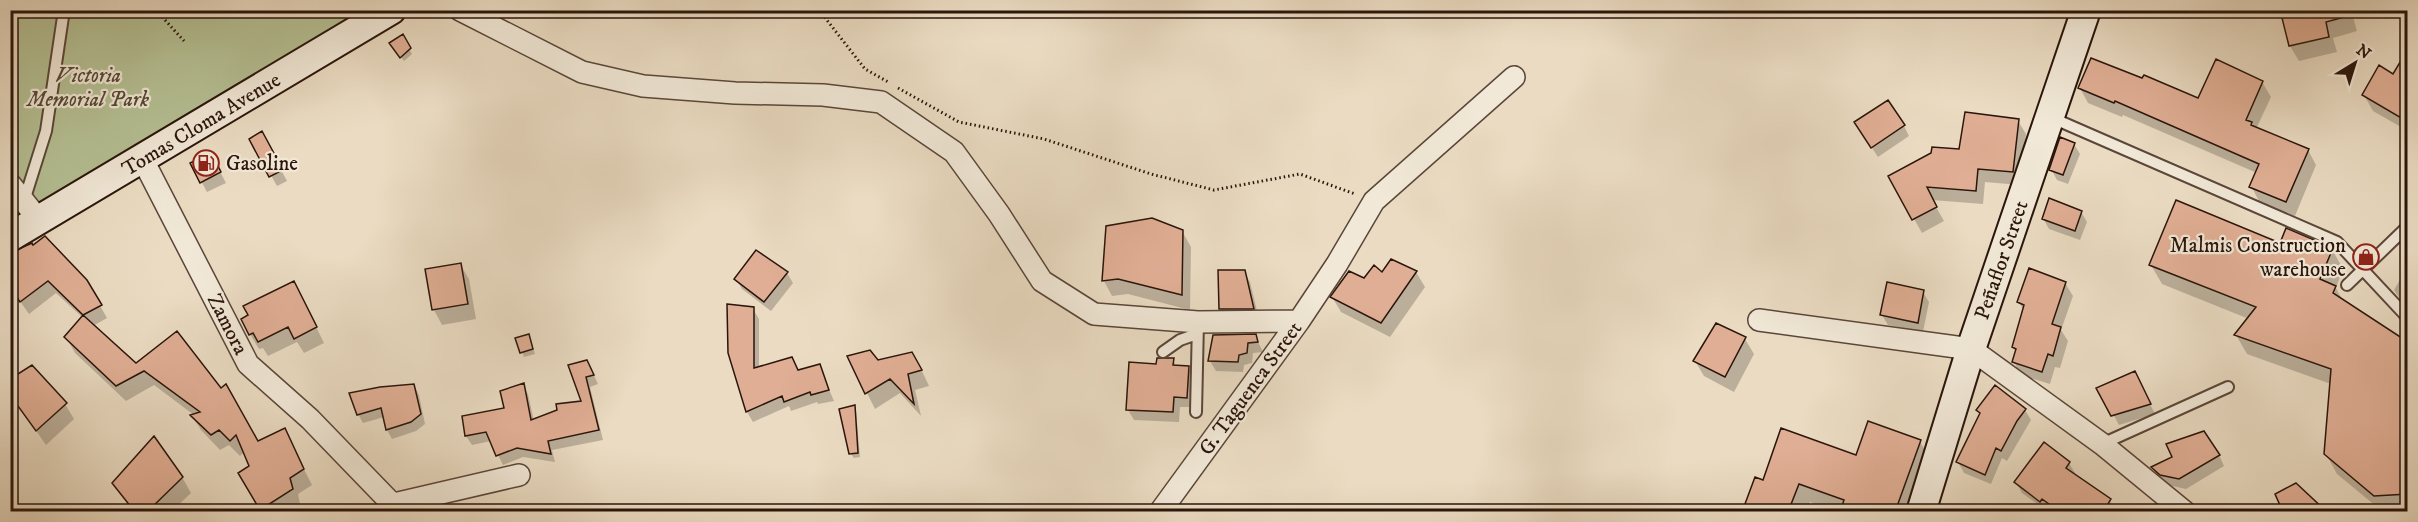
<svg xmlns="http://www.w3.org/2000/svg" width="2418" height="522" font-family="'IM FELL DW Pica',serif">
<rect width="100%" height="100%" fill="#eadbc2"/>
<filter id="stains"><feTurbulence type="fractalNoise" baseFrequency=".00333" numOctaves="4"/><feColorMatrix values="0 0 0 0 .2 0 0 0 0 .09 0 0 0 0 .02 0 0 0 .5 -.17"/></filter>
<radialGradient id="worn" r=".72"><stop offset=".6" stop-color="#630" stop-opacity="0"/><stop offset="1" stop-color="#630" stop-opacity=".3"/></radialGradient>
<!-- green -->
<path fill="#b5c094" stroke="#706a50" stroke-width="1.5" d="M11 11H362L42 207 11 168Z"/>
<!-- shadow -->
<path fill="#0003" d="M836 10H848L841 14Z
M2282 10H2351L2357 31 2333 38 2337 52 2299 61 2290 46Z
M402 36 412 54 404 61 394 48Z
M2408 52V131L2373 111 2364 95 2393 76Z
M2262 82 2271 97 2256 129 2308 150 2316 165 2295 216 2259 201 2251 186 2257 173 2123 115 2122 117 2088 103 2080 88 2199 100Z
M2018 121 2026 134 2020 185 1985 182 1983 204 1932 200 1944 221 1922 233 1890 176 1961 151Z
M1904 126 1909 136 1878 157 1862 133Z
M261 133 287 181 277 186 251 139Z
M2074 144 2080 154 2068 184 2057 180 2051 169Z
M192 164H216L226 183 207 192Z
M10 209 20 225 10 230Z
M2081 212 2087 222 2080 240 2049 229 2043 218Z
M1107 227 1182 231 1191 247 1190 310 1128 294 1112 296 1104 281Z
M2281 245 2332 249 2343 269 2336 288 2343 301 2408 344V512H2383L2337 474 2326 454 2331 384 2247 354 2236 335 2249 319 2162 284 2151 265Z
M10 260 86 281 107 318 93 326 136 365 258 443 284 430 312 485 298 494 300 504 290 512H263L240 474 251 466 245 451 240 456 229 445 220 450 201 430 192 416 194 415 154 385 126 401 75 353 66 337 83 318 56 293 29 314 10 287Z
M460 264 469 279 476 319 442 325 434 310Z
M2408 266V310L2394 290Z
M1244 272 1250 282 1259 319H1227L1221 309Z
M1416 272 1425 287 1390 337 1341 312 1332 297 1365 280 1383 274Z
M787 273 793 283 771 311 742 289 736 279Z
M2065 283 2073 296 2061 330 2068 341 2060 368 2055 367 2050 384 2021 375 2014 362 2016 352 2013 347 2024 311 2019 302Z
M1923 292 1929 302 1923 332 1888 325 1882 315Z
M302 298 324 343 304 353 297 342 268 356 263 348 259 349 250 334Z
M753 309 759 319V368L798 371 819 366 834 401 818 404 817 402 791 411 789 406 753 422 747 412 729 353Z
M1255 336 1263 352 1253 353 1252 363 1244 365 1243 372 1216 371 1210 361Z
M517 339 531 341 535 354 524 357Z
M1745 339 1754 354 1734 392 1704 376 1695 361Z
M849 357 921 369 929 386 915 390 921 416 900 393 875 409Z
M1173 360 1177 367H1188L1194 378 1192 407H1180L1179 422 1134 420 1128 410 1158 365Z
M570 366 592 371 598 384 590 387 603 440 552 450 555 462 523 457 503 465 491 441 472 445 466 436 506 409 523 385 528 394 534 421 583 402Z
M2140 384 2155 414 2119 425 2099 388Z
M414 385 419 395 425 424 416 431 392 439 387 430 384 417 363 423 358 414Z
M14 399 65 404 74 419 46 445Z
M854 407 856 411 860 457 854 458 851 454Z
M1978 410H2025L2031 420 2007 461 2002 458 1991 484 1964 473 1958 462 1981 414Z
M1920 442 1931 460 1912 512H1837L1810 502 1806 512H1743L1763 482Z
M2219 455 2224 466 2186 489 2168 485 2158 478 2153 468Z
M2069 463 2075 473 2074 475 2110 501 2115 512H2053L2048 509 2047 511 2022 493 2016 482Z
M182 477 191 493 171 512H133L114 483Z"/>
<!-- building -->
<path fill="#e0ae94" stroke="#2a150b" stroke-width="1.5" d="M2280 10H2352V15L2326 22 2329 37 2289 46Z
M403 34 411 48 400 58 389 43Z
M2408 49V122L2362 95 2379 65 2393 74Z
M2091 58 2142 78 2144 75 2198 98 2216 59 2263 81 2246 120 2252 122 2251 125 2309 149 2286 202 2249 187 2259 164 2115 101 2114 103 2078 88Z
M1888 100 1905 125 1871 148 1854 122Z
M1965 112 2019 119 2013 172 1978 169 1976 191 1927 187 1937 207 1912 220 1888 176 1931 153 1932 147 1959 149Z
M262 131 283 170 269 177 249 139Z
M2060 137 2075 143 2063 175 2049 170Z
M211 152 221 172 200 183 190 163Z
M2049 198 2082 211 2075 231 2042 219Z
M2176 200 2280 243 2286 228 2333 248 2320 279 2336 286 2333 293 2408 342V494L2374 496 2324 454 2331 369 2234 335 2256 307 2149 265Z
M1152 218 1183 230 1182 295 1118 279 1102 281 1106 226Z
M45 236 87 280 102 305 83 315 48 281 20 302 10 287V253L32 243 33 245Z
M756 250 788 272 764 302 734 279Z
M1391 259 1417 271 1381 323 1330 297 1349 271 1364 278 1374 265 1382 272Z
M461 263 468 304 432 310 425 269Z
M2029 268 2066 282 2052 324 2061 327 2053 356 2048 354 2042 372 2012 362 2016 349 2012 347 2024 305 2017 302Z
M1218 270H1245L1254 309H1219Z
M294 281 317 327 294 339 288 327 258 342 253 333 249 335 241 319 248 315 243 306Z
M1887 282 1924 290 1918 323 1880 315Z
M727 304 754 307V368L792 357 798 370 820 364 829 390 811 395 810 392 784 402 782 396 746 412 728 353Z
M83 315 136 363 177 331 221 388 226 384 258 441 285 428 304 469 290 478 293 489 260 510 238 473 249 466 236 435 230 441 219 430 211 435 190 415 200 412 144 371 116 386 64 337Z
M1716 323 1746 337 1725 377 1693 361Z
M529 334 533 349 520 353 515 338Z
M1256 334 1258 342 1248 343 1247 353 1239 355 1238 362 1208 361 1213 335Z
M870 350 878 360 912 352 922 370 908 374 914 404 890 379 865 394 847 356Z
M1157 358H1174L1173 365 1189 366 1187 398 1174 397 1173 412 1126 410 1129 362 1156 364Z
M587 360 594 375 586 377 599 430 548 441 551 454 517 448 496 456 486 432 465 436 462 416 504 408 500 391 524 383 531 420 557 410 556 404 581 401 568 365Z
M32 365 67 403 36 431 10 395V379Z
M2135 371 2151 404 2111 416 2096 388Z
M414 384 421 414 411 422 386 430 381 408 357 415 349 393 380 387Z
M1995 385 2026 409 2017 421 2001 451 1996 448 1985 475 1956 462 1980 413 1976 410Z
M855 405 858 453 849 454 839 409Z
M1868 421 1921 440 1895 512H1840L1844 500 1799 484 1788 512H1742L1755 477 1763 480 1781 428 1856 455Z
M2204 431 2220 455 2179 479 2160 475 2151 467 2172 457 2166 444Z
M154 436 183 477 147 512H135L112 483Z
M2044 442 2070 462 2066 468 2111 499 2103 512H2060L2042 499 2040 502 2014 482Z
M2296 483 2327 512H2283L2275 494Z"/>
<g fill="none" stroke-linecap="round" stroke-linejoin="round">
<!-- lane casing -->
<g stroke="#5a4639" stroke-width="14">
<path id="lane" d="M2050 117 2337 242 2408 318
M24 201 46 131 64 10
M2347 285 2408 226
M1163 352 1180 340 1197 334
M1196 412 1198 322
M2102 444 2228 387"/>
</g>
<!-- street casing -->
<g stroke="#5a4639" stroke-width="24">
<path id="street" d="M460 10 582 72 643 86 735 93 823 95 881 102 954 152 999 214 1042 281 1094 314 1198 322 1299 321
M143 160 248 364 310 419 400 512
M10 184 39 220
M1759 320 1971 349 2102 444 2185 512
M394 504 519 475
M1160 512 1299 321 1337 264 1374 201 1514 77"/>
</g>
<!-- secondary casing -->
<g stroke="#2a150b" stroke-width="32">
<path id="secondary" d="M10 237 391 10
M1921 512 1971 349 2086 10"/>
</g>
<!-- path -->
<path stroke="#2a150b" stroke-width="3" stroke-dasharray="1.5 3" stroke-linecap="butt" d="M156 10 184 41
M819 10 865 69 890 83
M898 88 959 122 1044 139 1151 174 1214 190 1300 174 1355 194"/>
<!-- lane -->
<use href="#lane" stroke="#f1e8d7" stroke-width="10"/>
<!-- street -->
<use href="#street" stroke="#f1e8d7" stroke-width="21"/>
<!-- secondary -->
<use href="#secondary" stroke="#f1e8d7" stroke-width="28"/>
</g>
<!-- icons -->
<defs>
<g id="fuel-ring" transform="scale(1.35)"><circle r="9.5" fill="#f1e8d7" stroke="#8f2418" stroke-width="1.5"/><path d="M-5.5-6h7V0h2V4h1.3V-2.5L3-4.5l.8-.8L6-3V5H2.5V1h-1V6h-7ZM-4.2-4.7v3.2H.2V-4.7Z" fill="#8f2418"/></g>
<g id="shop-ring" transform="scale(1.35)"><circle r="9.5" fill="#f1e8d7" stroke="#8f2418" stroke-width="1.5"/><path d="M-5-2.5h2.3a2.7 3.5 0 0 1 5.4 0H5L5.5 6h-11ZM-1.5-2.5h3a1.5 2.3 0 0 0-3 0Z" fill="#8f2418"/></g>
</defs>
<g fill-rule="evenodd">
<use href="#fuel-ring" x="206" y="163"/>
<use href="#shop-ring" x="2366" y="257"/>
</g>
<g text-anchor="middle" stroke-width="4.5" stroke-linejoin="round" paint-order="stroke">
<!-- park labels -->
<g font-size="21" font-style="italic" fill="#544834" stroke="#f1e8d7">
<text x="88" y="82">Victoria<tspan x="88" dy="24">Memorial Park</tspan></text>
</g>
<!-- street labels -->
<g font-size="21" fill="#2a150b" stroke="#f1e8d7">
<text transform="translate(201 124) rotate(-31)" y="7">Tomas Cloma Avenue</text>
<text transform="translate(2001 260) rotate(-71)" y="7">Peñaflor Street</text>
<text transform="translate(228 324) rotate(63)" y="7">Zamora</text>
<text transform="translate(1250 388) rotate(-54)" y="7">G. Taguenca Street</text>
</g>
<!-- poi labels -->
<g font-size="21" fill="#2a150b" stroke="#f1e8d7" text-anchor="start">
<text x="226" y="170">Gasoline</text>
<text x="2346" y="252" text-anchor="end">Malmis Construction<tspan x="2346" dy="24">warehouse</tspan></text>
</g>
</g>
<!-- margin -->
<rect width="2418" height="522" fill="none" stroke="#eadbc2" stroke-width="36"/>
<rect x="12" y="12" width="2394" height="498" fill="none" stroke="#2a150b" stroke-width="3"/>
<rect x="18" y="18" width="2382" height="486" fill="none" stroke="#2a150b" stroke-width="1.5"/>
<!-- north arrow -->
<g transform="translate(2355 63) rotate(38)" stroke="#f1e8d7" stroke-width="4.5" paint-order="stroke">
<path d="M0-4.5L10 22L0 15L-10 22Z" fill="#2a150b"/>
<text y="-9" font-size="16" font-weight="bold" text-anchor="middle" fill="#2a150b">N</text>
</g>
<rect width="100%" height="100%" filter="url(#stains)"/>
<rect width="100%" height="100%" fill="url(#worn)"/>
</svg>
